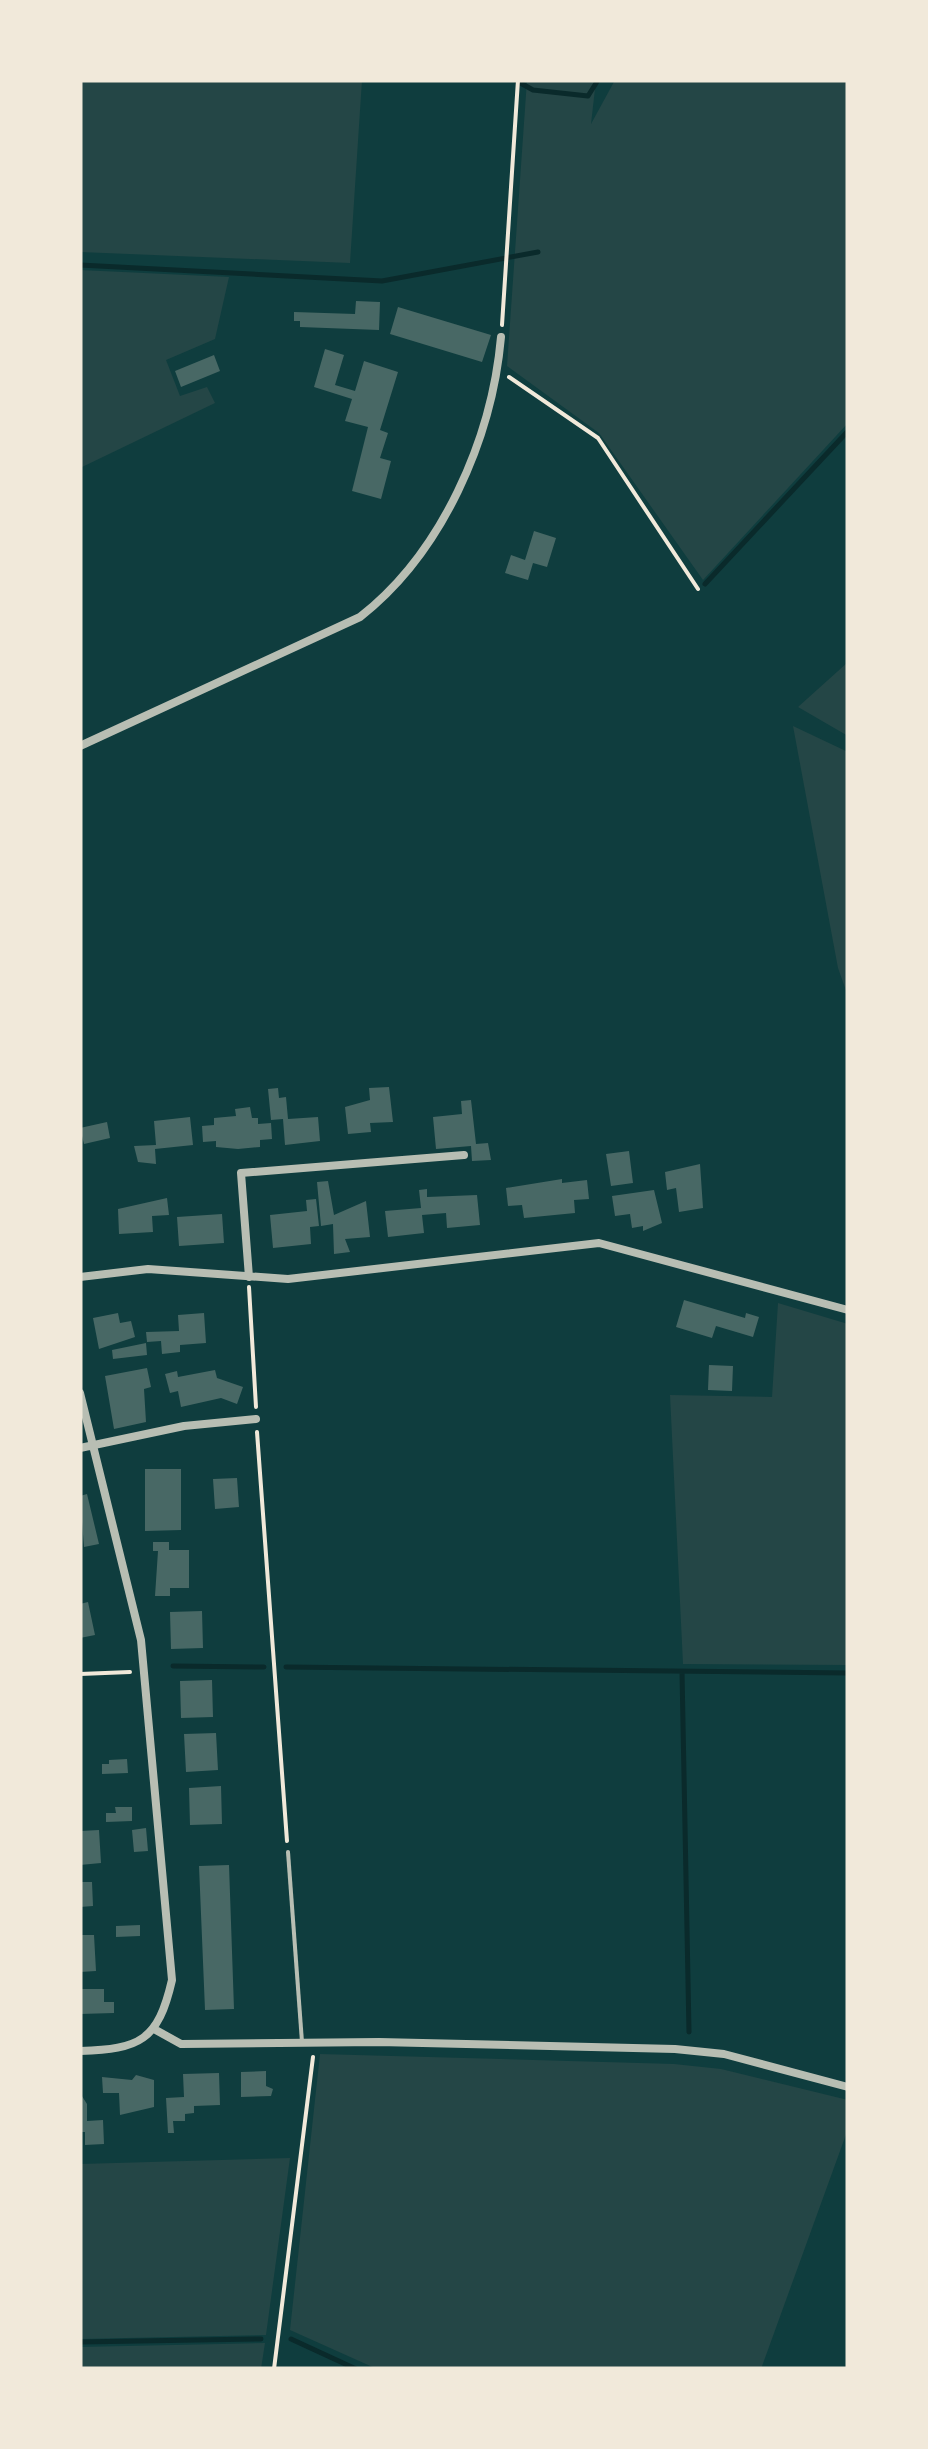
<svg xmlns="http://www.w3.org/2000/svg" width="928" height="2449" font-family="'Fira Sans Condensed',sans-serif">
<rect width="100%" height="100%" fill="#0f3d3e"/>
<!-- green -->
<path fill="#244646" d="M80 80H362L350 263 80 252Z
M527 80H596L591 124 615 80H848V423L703 580 599 433 507 366Z
M80 270 229 277 215 339 166 360 180 396 207 387 215 403 80 468Z
M848 662V736L798 707Z
M793 726 848 752V996L838 968Z
M778 1303 848 1324V1665L683 1664 670 1395 772 1397Z
M320 2054 674 2064 721 2069 848 2100V2129L761 2369H377L290 2330Z
M290 2158 266 2335 80 2339V2164Z
M265 2343 261 2369H80V2347Z"/>
<g fill="none" stroke-linecap="round" stroke-linejoin="round">
<!-- stream -->
<path stroke="#0a2a2b" stroke-width="5" d="M515 80 533 90 588 96 598 80
M80 265 382 281 538 252
M705 584 848 431
M173 1666 264 1667
M286 1667 848 1673
M682 1672 689 2032
M291 2339 356 2369
M80 2342 261 2339"/>
</g>
<!-- building -->
<path fill="#486865" d="M356 301 380 302 379 330 300 327V321H294V312L355 314Z
M398 307 491 335 482 362 390 334Z
M325 349 344 355 335 385 355 391 364 361 398 372 380 430 388 433 380 458 391 461 381 499 352 491 368 427 345 421 352 399 314 387Z
M214 355 220 371 181 387 175 371Z
M534 531 556 538 547 567 533 563 528 580 505 573 511 555 525 560Z
M389 1087 393 1122 370 1123 371 1132 348 1134 345 1107 370 1100 369 1088Z
M278 1088 279 1098 286 1097 288 1119 318 1117 320 1141 285 1145 283 1119 271 1120 268 1089Z
M471 1100 476 1144 488 1143 491 1160 472 1161 471 1146 436 1149 433 1117 462 1114 461 1101Z
M250 1107 252 1118H258V1124L271 1123 272 1139 260 1140V1147L238 1149 216 1147V1141L203 1142 202 1126 214 1125V1118L236 1116 235 1109Z
M190 1117 193 1145 155 1149 156 1164 138 1162 134 1146 156 1145 154 1121Z
M107 1122 110 1138 84 1144 80 1128Z
M629 1151 633 1183 611 1186 606 1154Z
M700 1164 703 1208 679 1212 676 1188 667 1190 665 1172Z
M562 1179V1183L587 1180 589 1199 574 1200 575 1213 524 1218 522 1205 508 1206 506 1188Z
M328 1181 334 1215 366 1201 370 1237 345 1239 350 1252 334 1254 333 1224 321 1226 317 1182Z
M427 1189V1197L477 1195 480 1225 447 1228 446 1213 422 1215 424 1233 388 1237 385 1211 421 1208 419 1190Z
M654 1190 662 1223 643 1231V1226L632 1228 630 1214 615 1216 612 1196Z
M167 1198 169 1215 152 1216 153 1232 119 1234 118 1209Z
M316 1199 319 1226 310 1227 311 1244 273 1248 270 1215 307 1211 306 1200Z
M222 1214 224 1243 179 1246 177 1217Z
M684 1300 745 1318 746 1313 759 1317 753 1337 716 1326 712 1338 676 1327Z
M118 1313 120 1323 131 1321 135 1337 99 1349 93 1318Z
M204 1313 206 1343 180 1345V1352L162 1354 161 1341 147 1342 146 1332 179 1331 178 1315Z
M146 1343 147 1355 113 1359 112 1350Z
M709 1365 733 1366 732 1391 708 1390Z
M147 1368 151 1387 144 1389 146 1422 114 1429 105 1376Z
M215 1370 217 1378 243 1387 237 1404 221 1398 181 1407 178 1391 170 1393 165 1374 177 1371 178 1377Z
M145 1469H181V1530L145 1531Z
M237 1478 239 1507 215 1509 213 1479Z
M87 1494 99 1544 84 1547 80 1496Z
M153 1542H169V1550H189V1588H170V1596H155L158 1551H153Z
M88 1602 95 1635 80 1638V1604Z
M202 1611 203 1648 171 1649 170 1612Z
M212 1680 213 1717 181 1718 180 1681Z
M216 1733 218 1770 186 1772 184 1734Z
M127 1759 128 1773 102 1774V1764H109V1760Z
M221 1786 222 1824 190 1825 189 1788Z
M115 1807H132V1821L106 1822V1813H116Z
M146 1828 148 1851 134 1852 132 1830Z
M99 1830 101 1863 80 1865V1831Z
M229 1865 234 2009 205 2010 199 1866Z
M80 1882H92L93 1906 80 1907Z
M140 1925V1936L116 1937V1926Z
M80 1935H94L96 1971 80 1972Z
M80 1989H104V2002H114V2013L80 2014Z
M266 2071V2086L273 2089 271 2096 241 2097V2072Z
M219 2073 220 2105 194 2106V2113L185 2114V2121H173L174 2133H168L166 2098 184 2097 183 2074Z
M136 2075 154 2080V2107L120 2115 119 2093H103L102 2077 132 2080Z
M80 2093 87 2104V2121L103 2120 104 2144 85 2145V2132H80Z"/>
<g fill="none" stroke-linecap="round" stroke-linejoin="round">
<!-- path -->
<path stroke="#f1e9da" stroke-width="4" d="M502 325 518 80
M509 377 598 438 698 589
M249 1287 256 1407
M257 1432 287 1841
M80 1674 130 1672
M274 2369 313 2057"/>
<!-- service -->
<path stroke="#b8beb3" stroke-width="4" d="M288 1852 302 2042"/>
<!-- minor -->
<path stroke="#b8beb3" stroke-width="8" d="M80 746 360 617C442 553 492 439 501 337
M80 1277 148 1269 288 1279 599 1243 848 1310
M249 1277 241 1173 464 1155
M80 1393 141 1640 172 1980C158 2041 140 2049 80 2051
M80 1448 184 1426 256 1419
M154 2029 181 2044 379 2042 675 2049 724 2054 848 2087"/>
</g>
<!-- border -->
<rect width="928" height="2449" fill="none" stroke="#f1e9da" stroke-width="165"/>
</svg>
